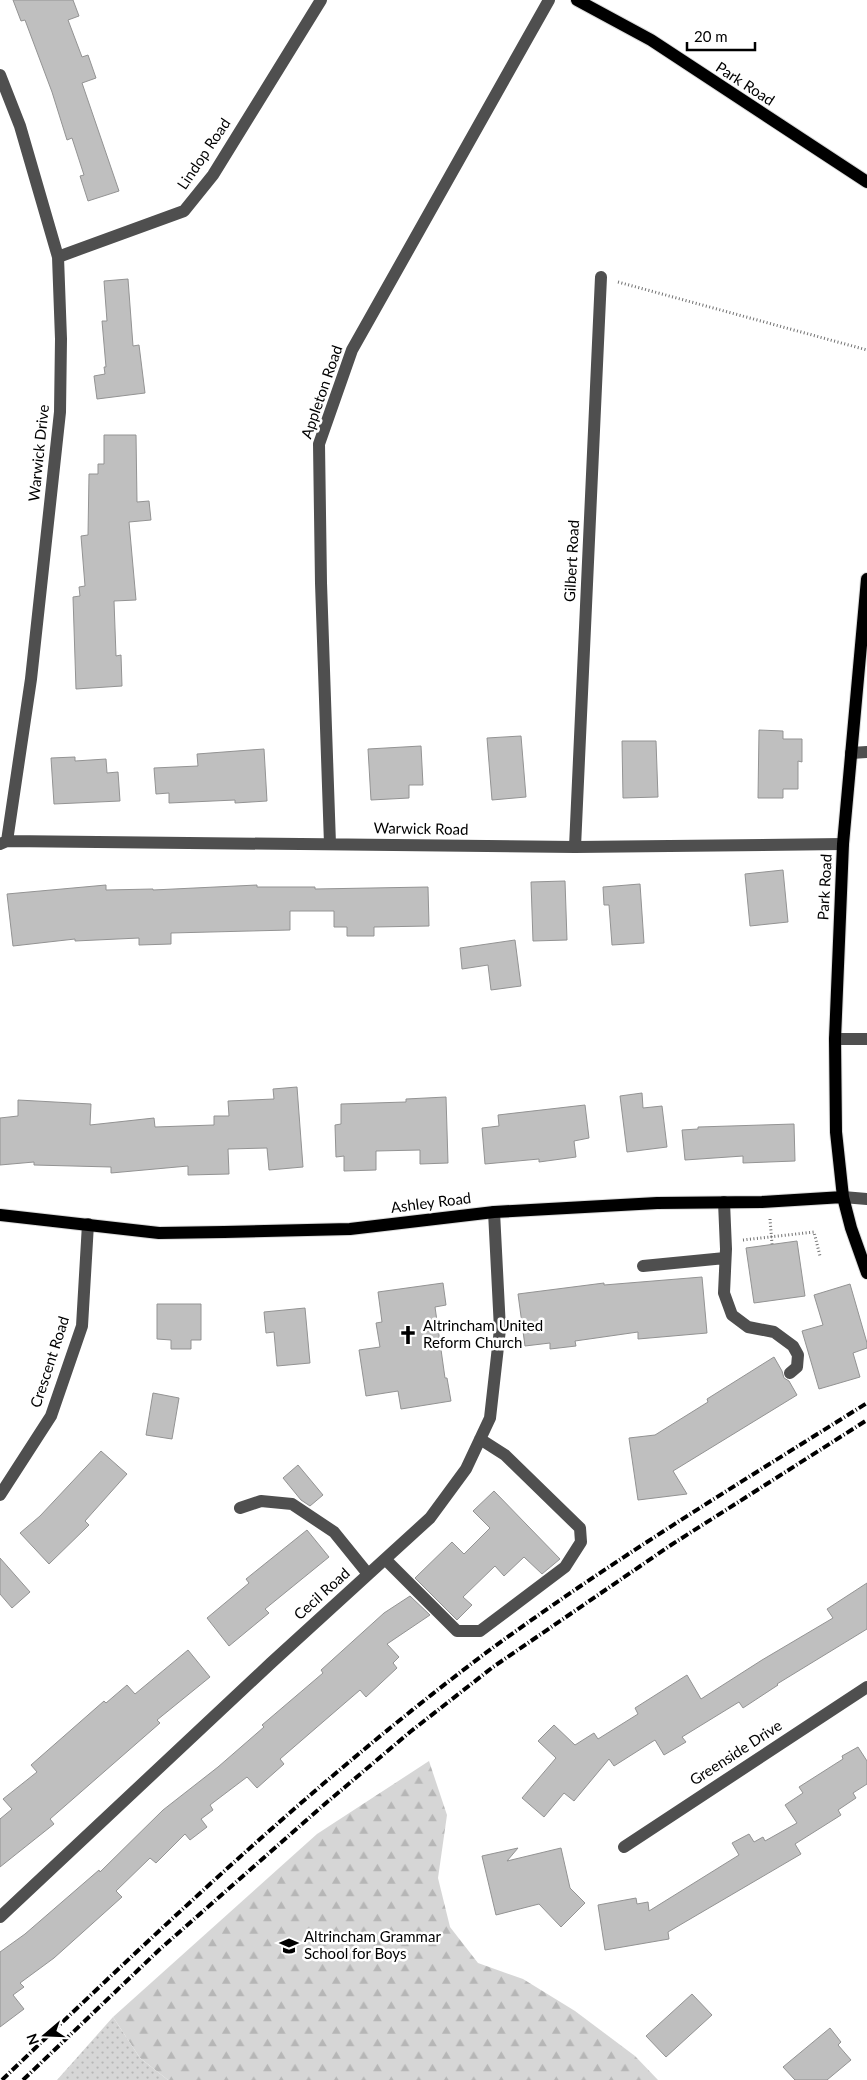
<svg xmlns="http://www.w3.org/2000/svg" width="867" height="2080" font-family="Lato,sans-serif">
<defs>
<pattern id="forest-firs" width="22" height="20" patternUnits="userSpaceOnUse" patternTransform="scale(1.25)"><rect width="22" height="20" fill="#d6d6d6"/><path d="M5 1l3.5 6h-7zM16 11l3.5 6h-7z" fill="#b6b6b6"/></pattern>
<pattern id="park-dots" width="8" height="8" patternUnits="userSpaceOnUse" patternTransform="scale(1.25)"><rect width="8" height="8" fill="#d6d6d6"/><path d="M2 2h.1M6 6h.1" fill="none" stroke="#b6b6b6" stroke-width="1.8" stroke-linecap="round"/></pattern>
</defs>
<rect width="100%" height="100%" fill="#fff"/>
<!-- forest -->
<path fill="url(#forest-firs)" d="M429 1761 447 1815 438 1878 450 1927 478 1963 523 1979 575 2011 635 2056 658 2080H168L140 2058 113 2017 317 1834Z"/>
<!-- park -->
<path fill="url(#park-dots)" d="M113 2017 140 2058 168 2080H57Z"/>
<!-- building -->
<path fill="#bfbfbf" stroke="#939393" d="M13 0H73L79 16 68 20 82 57 88 55 96 78 82 83 119 191 88 201 80 176 84 175 72 138 67 140 52 92 25 20 21 21Z
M128 279 133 346 139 345 145 393 97 399 94 376 105 374 104 367H106L102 321H107L104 281Z
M104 435H136L137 502 149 501 151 520 129 522 136 600 114 601 116 656 121 655 122 686 76 689 73 597 80 596 79 587 85 586 81 536 88 535 89 474H98V464H104Z
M759 730 783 731V739H802V762L798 761V789H783V798H758Z
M521 736 526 797 492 800 487 738Z
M622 741H656L658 797 623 798Z
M421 746 423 785H409V798L371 800 368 749Z
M264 749 267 801 235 803V800L169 803V793L156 794 154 768 198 766 197 754Z
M75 757V761L106 759 107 773 118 772 120 801 54 804 51 758Z
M783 870 788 922 750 926 745 874Z
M565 881 567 940 533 941 531 882Z
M640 884 644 943 612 945 609 905H604L603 887Z
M106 885V890L153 889V890L257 885V887H315V889L428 887 429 926 374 927V936H347V927H334V911H290V930L171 933V944L139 945V938L75 941V939L13 946 7 894Z
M515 940 521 986 491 990 488 965 462 969 460 948Z
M297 1087 303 1167 269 1170 267 1148 228 1149 229 1174 188 1175V1166L111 1173V1167L34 1165V1162L0 1165V1118L18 1116V1100L91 1104 90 1125 154 1118 155 1127 214 1125V1116H229L228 1101 274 1099 273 1089Z
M642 1093 643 1108 662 1106 667 1147 627 1152 620 1096Z
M446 1097 448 1163 420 1164V1150L376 1151V1170L344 1171V1156L336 1157 335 1125 341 1124V1104L406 1102V1099Z
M585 1105 589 1138 574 1141 576 1157 539 1162V1159L485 1164 482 1128 499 1126 498 1115Z
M794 1124 795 1161 743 1163V1156L685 1160 682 1130 698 1129V1127Z
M797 1241 805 1296 754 1303 746 1248Z
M702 1277 707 1333 638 1339V1332L575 1341 576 1346 550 1349V1343L525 1346 518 1294 604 1283V1285Z
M443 1283 446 1305 435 1307 445 1378H447L451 1401 401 1409 398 1391 366 1396 359 1350 380 1347 376 1323 382 1322 378 1292Z
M850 1284 867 1343V1348L853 1353 860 1377 819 1389 802 1331 823 1325 814 1295Z
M157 1304H201V1340H191V1349H171V1340L157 1339Z
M305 1308 310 1363 277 1366 274 1332 266 1333 264 1312Z
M774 1357 782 1371 784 1378 789 1381 797 1395 673 1471 687 1494 638 1500 629 1438 655 1435 708 1402 707 1399Z
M153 1393 179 1398 172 1439 146 1435Z
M101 1451 127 1474 85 1521 89 1525 49 1564 20 1533 40 1516Z
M298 1465 323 1495 310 1506 301 1500 283 1478Z
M494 1491 560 1559 542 1574 524 1557 504 1576 495 1566 463 1597 472 1605 457 1620 415 1578 452 1542 464 1554 490 1528 473 1511Z
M307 1530 329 1557 265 1609 269 1613 229 1646 207 1618 249 1583 246 1579Z
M0 1558 30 1592 12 1608 0 1594Z
M867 1583V1629L777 1684 778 1685 743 1708 739 1702 682 1737 686 1742 664 1755 655 1740 614 1766 609 1759 574 1801 564 1793 544 1817 522 1798 556 1758 538 1741 554 1725 575 1745 594 1733 598 1739 638 1714 635 1708 687 1675 701 1699 762 1660 833 1618 827 1609Z
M410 1596 430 1615 387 1644 399 1657 393 1663 397 1668 366 1697 360 1690 280 1759 284 1764 257 1788 247 1777 210 1805 213 1810 201 1819 207 1827 190 1840 185 1834 156 1863 150 1858 116 1891 122 1897 54 1958 20 1983 24 1987 13 1995 24 2009 0 2027V1952L25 1934 99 1870 100 1872 163 1810 218 1767 264 1727 262 1725 323 1673 321 1670 384 1613Z
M188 1650 210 1677 157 1720 160 1723 50 1819 54 1824 0 1867V1819L12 1809 3 1799 37 1772 31 1765 104 1701 106 1703 127 1685 135 1694Z
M858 1747 867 1761V1784L853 1793 856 1798 838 1810 841 1815 795 1844 801 1854 668 1932 669 1939 605 1950 598 1905 636 1898 637 1904 648 1902 649 1911 739 1855 732 1843 749 1834 754 1842 763 1837 765 1841 797 1823 785 1805 803 1793 799 1787 843 1759 842 1756Z
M518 1848 507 1861 561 1848 570 1888 585 1903 561 1927 539 1904 496 1915 482 1856Z
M692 1994 712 2015 666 2057 646 2036Z
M830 2028 841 2042 838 2045 851 2060 827 2080H795L783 2067Z"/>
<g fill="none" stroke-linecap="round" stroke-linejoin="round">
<!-- major casing -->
<g stroke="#dbdbdb" stroke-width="14">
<path id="major" d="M577 0 651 40 867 182
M867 579 843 844 835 1039 836 1132 843 1197 851 1228 867 1273
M0 1215 159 1233 224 1232 350 1229 494 1212 657 1203 762 1202 843 1197"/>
</g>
<!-- path -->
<path stroke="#717171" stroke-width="3" stroke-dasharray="1 2.5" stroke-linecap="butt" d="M618 282 867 350
M770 1219 772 1244
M743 1240 814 1232 820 1256"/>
<!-- minor -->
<path stroke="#4f4f4f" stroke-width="12" d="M0 75 20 126 58 257 61 339 60 412 31 679 7 841
M58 257 184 211 213 175 321 0
M851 753 867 752
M0 844 7 841 575 847 843 844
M330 844 321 583 319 444 352 350 549 0
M575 847 601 277
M835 1039H867
M843 1197 867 1199
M724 1202 726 1249 724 1293 732 1315 748 1327 774 1332 793 1346 798 1355 797 1367 790 1373
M643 1266 725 1258
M0 1495 51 1416 82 1326 88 1224
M240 1508 261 1501 292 1504 334 1532 368 1574
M385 1559 457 1631H480L565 1567 581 1542 580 1528 505 1455 480 1439
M624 1847 867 1687
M0 1917 271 1663 430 1518 466 1469 490 1418 500 1329 494 1212"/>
<!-- major -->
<use href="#major" stroke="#000" stroke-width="12"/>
<!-- rail -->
<path stroke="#000" stroke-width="4" stroke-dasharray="8 2.5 1 2.5" stroke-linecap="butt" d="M2 2080C156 1932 312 1784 483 1655 606 1564 738 1484 867 1403
M23 2080 159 1950 326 1803 410 1732 493 1667 671 1545 867 1420"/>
</g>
<!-- icons -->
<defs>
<g id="church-bare" transform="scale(1.5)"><path d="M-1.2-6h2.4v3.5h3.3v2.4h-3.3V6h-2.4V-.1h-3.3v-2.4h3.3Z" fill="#000" stroke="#fff" stroke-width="2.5" paint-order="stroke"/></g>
<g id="school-bare" transform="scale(1.5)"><path d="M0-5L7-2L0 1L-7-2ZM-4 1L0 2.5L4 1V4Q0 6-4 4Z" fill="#000" stroke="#fff" stroke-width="2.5" paint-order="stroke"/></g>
</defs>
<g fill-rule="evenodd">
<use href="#church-bare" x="408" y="1335"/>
<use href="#school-bare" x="289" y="1946"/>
</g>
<g text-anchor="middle" stroke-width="5" stroke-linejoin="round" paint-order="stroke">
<!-- street labels -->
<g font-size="15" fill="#000" stroke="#fff">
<text transform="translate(745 84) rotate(33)" y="5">Park Road</text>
<text transform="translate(204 154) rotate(-56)" y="5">Lindop Road</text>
<text transform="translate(322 392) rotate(-71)" y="5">Appleton Road</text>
<text transform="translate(39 453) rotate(-84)" y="5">Warwick Drive</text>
<text transform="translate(572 561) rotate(-87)" y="5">Gilbert Road</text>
<text transform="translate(421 829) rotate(1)" y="5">Warwick Road</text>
<text transform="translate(825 887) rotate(-87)" y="5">Park Road</text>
<text transform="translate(431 1203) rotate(-7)" y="5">Ashley Road</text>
<text transform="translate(50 1362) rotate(-72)" y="5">Crescent Road</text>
<text transform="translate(322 1594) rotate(-42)" y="5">Cecil Road</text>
<text transform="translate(736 1753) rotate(-33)" y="5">Greenside Drive</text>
</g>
<!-- poi labels -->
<g font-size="15" fill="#000" stroke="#fff" text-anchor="start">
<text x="423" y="1331">Altrincham United<tspan x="423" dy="17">Reform Church</tspan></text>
<text x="304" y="1942">Altrincham Grammar<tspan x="304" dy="17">School for Boys</tspan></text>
</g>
</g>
<!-- north arrow -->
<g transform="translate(45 2035) rotate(251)" stroke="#ffffff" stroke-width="4" paint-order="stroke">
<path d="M0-4L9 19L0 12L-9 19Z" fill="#000000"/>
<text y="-8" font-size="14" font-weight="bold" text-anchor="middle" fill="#000000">N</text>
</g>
<!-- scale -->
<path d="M687 42v8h68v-8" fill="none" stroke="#000000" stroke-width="2.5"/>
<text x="694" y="42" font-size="15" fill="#000000" stroke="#ffffff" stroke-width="4" paint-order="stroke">20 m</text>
</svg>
